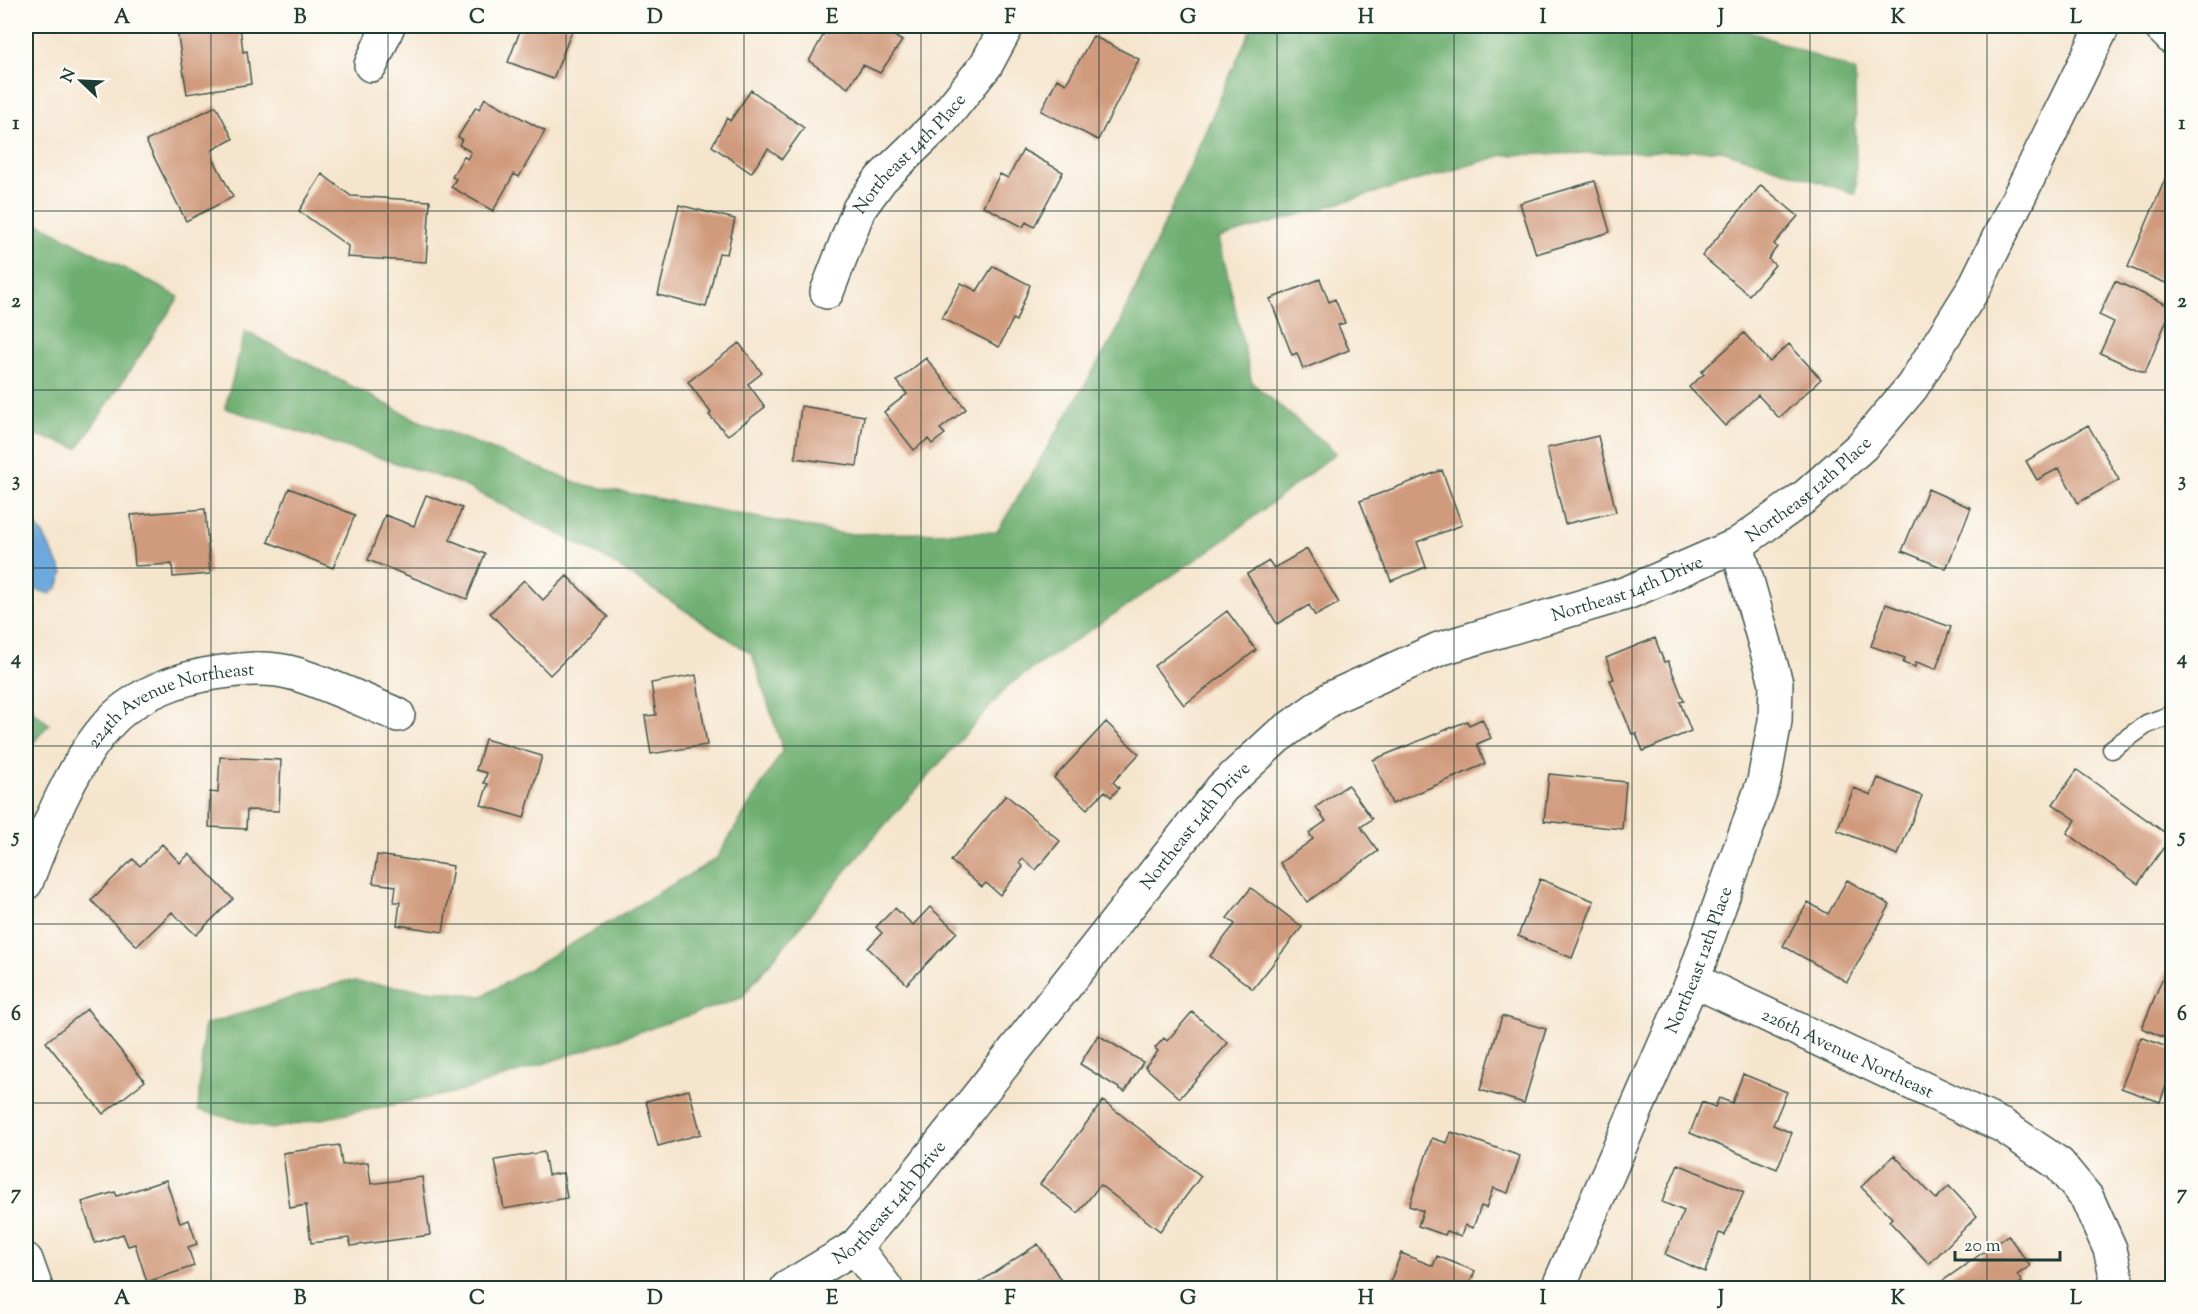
<svg xmlns="http://www.w3.org/2000/svg" width="2198" height="1314" font-family="'Sorts Mill Goudy',serif">
<rect width="100%" height="100%" fill="#fdfcf7"/>
<filter id="ink" filterUnits="userSpaceOnUse"><feTurbulence type="fractalNoise" baseFrequency=".0167" numOctaves="2"/><feDisplacementMap in="SourceGraphic" scale="12" xChannelSelector="R" yChannelSelector="G"/><feConvolveMatrix kernelMatrix="1 2 1 2 8 2 1 2 1" color-interpolation-filters="sRGB"/></filter>
<filter id="wash" filterUnits="userSpaceOnUse"><feTurbulence type="fractalNoise" baseFrequency=".008" numOctaves="4" result="noise"/><feDisplacementMap in="SourceGraphic" scale="24" xChannelSelector="R" yChannelSelector="G"/><feGaussianBlur stdDeviation="1.35" result="paint"/><feColorMatrix in="noise" values="0 0 0 0 0 0 0 0 0 0 0 0 0 0 0 0 0 1.4 0 .05"/><feComposite in="paint" operator="in"/></filter>
<g filter="url(#wash)">
<rect width="100%" height="100%" fill="#f5e5cd"/>
<!-- forest -->
<path fill="#6eaf71" stroke="#467652" stroke-width="1.5" d="M1252 26H1736L1855 71 1856 194 1721 150 1504 155 1219 238 1252 383 1336 453 1219 544 1010 684 874 837 741 998 462 1091 271 1129 198 1110 204 1025 346 981 483 996 716 859 783 750 752 654 602 556 461 484 225 408 245 331 417 420 580 484 844 534 997 532 1117 331Z
M30 219 179 297 78 448 26 432V228Z
M26 705 49 724 26 751Z"/>
<!-- water -->
<path fill="#6ea9de" stroke="#467389" stroke-width="1.5" d="M26 516 42 533 63 573 58 587 50 594 26 586Z"/>
<g id="blocks">
<!-- building -->
<path fill="#d09a7b" d="M177 26H240L243 52 247 51 251 84 187 94 177 30H181Z
M522 26H574L553 79 508 62Z
M833 26H879L902 41 880 73 863 65 848 88 809 61 825 32 828 34Z
M1093 36 1139 59 1098 140 1041 111 1057 79 1066 84Z
M751 90 804 128 782 159 768 149 751 173 712 146 727 118 730 121Z
M485 98 545 131 519 177 514 174 493 211 451 187 456 179 452 177 464 156 467 159 471 152 459 145 462 139 458 137 476 107 479 109Z
M216 106 233 139 212 150 213 158 233 197 186 221 146 141Z
M1023 150 1063 172 1034 227 1026 222 1023 227 983 206 1000 174 1008 178Z
M2168 172 2172 174V274L2168 284 2128 267Z
M322 174 351 196 430 201 426 262 347 257 348 246 299 211Z
M1595 181 1610 232 1536 254 1520 203Z
M1761 185 1798 216 1774 244 1777 247 1768 259 1775 265 1749 295 1702 256Z
M679 205 735 219 727 254 719 253 706 307 658 295Z
M993 266 1030 285 1016 321 1013 319 999 347 942 318 961 283 977 291Z
M1320 279 1329 302 1335 299 1345 323 1338 325 1349 350 1303 369 1297 353 1292 355 1270 299Z
M2115 281 2172 307 2145 373 2100 353 2114 322 2099 315Z
M1744 333 1770 362 1789 344 1821 379 1779 418 1758 395 1725 426 1689 387 1704 374 1701 372Z
M739 343 762 373 748 384 765 407 728 435 709 415 711 413 688 382Z
M926 358 966 409 940 429 945 434 932 444 928 439 914 450 884 412 907 394 897 381Z
M801 406 864 416 857 466 795 458Z
M2088 425 2119 480 2078 503 2059 468 2037 480 2026 461Z
M1598 436 1616 512 1565 524 1547 448Z
M1442 470 1462 525 1417 542 1426 567 1391 581 1360 501Z
M289 488 355 515 333 568 268 542Z
M1928 489 1971 508 1946 569 1902 551Z
M426 495 462 508 450 540 485 554 467 599 368 560 385 515 414 526Z
M205 509 210 574 173 577 172 564 135 566 131 515Z
M1307 549 1339 603 1315 616 1309 605 1277 624 1247 574 1269 561 1274 568Z
M567 576 608 617 550 675 490 613 524 580 543 600Z
M1886 604 1951 627 1936 669 1916 662 1915 667 1903 663 1905 658 1871 646Z
M1227 611 1256 650 1184 705 1154 666Z
M1655 638 1664 662 1668 661 1684 701 1680 702 1691 731 1643 751 1636 733 1632 734 1610 680 1614 679 1606 658Z
M696 675 707 745 651 754 645 716 656 715 651 683Z
M1482 719 1491 738 1477 744 1485 764 1392 804 1373 760 1467 721 1469 725Z
M1106 722 1139 754 1113 782 1119 788 1111 797 1105 791 1087 809 1054 778Z
M485 739 542 756 524 818 481 805 488 784 484 783 487 773 476 770Z
M220 757 281 760 279 811 247 810 246 829 209 827 210 792 218 793Z
M2077 770 2171 837 2138 884 2067 833 2076 820 2053 804Z
M1549 774 1626 782 1622 829 1544 821Z
M1878 778 1922 796 1898 855 1837 830 1854 788 1871 795Z
M1348 785 1372 819 1361 827 1378 851 1307 902 1280 863 1313 839 1309 833 1326 821 1316 807Z
M1006 795 1060 841 1036 870 1023 859 1019 863 1023 867 1000 895 986 883 982 887 951 861Z
M162 844 180 863 189 854 233 899 196 935 172 912 137 946 91 900 133 859 140 866Z
M377 855 453 866 443 932 397 925 400 902H394L396 886 373 883Z
M1540 879 1594 901 1572 958 1518 936Z
M1847 880 1890 905 1847 982 1783 946 1808 902 1828 914Z
M1251 888 1302 927 1253 989 1210 956 1235 924 1227 918Z
M930 907 957 932 907 984 868 948 882 933 876 927 895 908 913 925Z
M2165 972 2172 975V1041L2142 1028Z
M87 1009 145 1081 103 1114 46 1042Z
M1192 1012 1228 1043 1180 1098 1145 1067 1158 1051 1155 1048 1164 1038 1167 1041Z
M1502 1016 1546 1029 1524 1103 1480 1090Z
M1098 1035 1143 1062 1125 1092 1080 1064Z
M2141 1037 2172 1049V1070L2160 1102 2121 1088Z
M1743 1074 1787 1092 1773 1125 1792 1133 1777 1169 1690 1133 1702 1102 1715 1107 1719 1098 1732 1103Z
M689 1090 701 1134 658 1146 646 1101Z
M1103 1101 1201 1176 1160 1231 1100 1185 1078 1213 1040 1184Z
M1451 1132 1520 1156 1508 1193 1493 1188 1486 1208 1481 1206 1473 1228 1465 1225 1461 1236 1447 1231 1445 1235 1418 1226 1423 1211 1409 1206 1432 1138 1447 1143Z
M339 1145 342 1165 368 1162 371 1184 422 1177 430 1235 351 1246 349 1238 311 1243 306 1205 290 1208 283 1153Z
M544 1152 548 1175 563 1173 567 1198 504 1209 495 1160Z
M1894 1155 1936 1199 1949 1186 1977 1216 1929 1264 1889 1221 1892 1218 1861 1187Z
M1678 1164 1744 1192 1725 1235 1719 1233 1705 1272 1665 1254 1684 1211 1662 1202Z
M166 1180 180 1223 189 1220 197 1244 188 1247 194 1266 147 1282 135 1244 128 1246 123 1234 95 1243 82 1202 115 1192 117 1196Z
M2008 1235 2030 1266 2017 1275 2022 1282 2016 1286 2018 1288H1945L1941 1282Z
M1038 1244 1066 1288H973L972 1287Z
M1401 1253 1433 1266 1437 1256 1475 1271 1468 1288H1388Z"/>
</g>
</g>
<g filter="url(#ink)">
<use href="#blocks" fill-opacity="0" stroke="#3f564b" stroke-width="1.5"/>
<g fill="none" stroke-linecap="round" stroke-linejoin="round">
<!-- lane casing -->
<g stroke="#3f564b" stroke-width="21">
<path id="lane" d="M2112 749 2147 724 2172 715"/>
</g>
<!-- street casing -->
<g stroke="#3f564b" stroke-width="36">
<g id="street">
<path d="M371 65 388 26"/>
<path id="s1" d="M827 292 859 209 881 179 942 120 986 65 1007 26"/>
<path id="s2" d="M26 883C45 832 76 754 116 716 142 692 181 678 215 673 242 669 270 666 296 674 331 685 364 701 398 715"/>
<path id="s3" d="M1693 980 2003 1126 2059 1164 2087 1198 2110 1249 2119 1288"/>
<path d="M855 1247 886 1288"/>
<path d="M26 1260 36 1288"/>
<path id="s4" d="M1558 1288 1693 980 1764 781 1775 721 1776 683 1737 545"/>
</g>
</g>
<!-- secondary casing -->
<g stroke="#3f564b" stroke-width="36">
<g id="secondary">
<path d="M2160 26 2172 38"/>
<path id="s5" d="M787 1288 855 1247 904 1190 1222 788 1277 737 1333 697 1439 649 1627 593 1737 545 1806 496 1862 446 1912 387 1974 288 2103 26"/>
</g>
</g>
<!-- lane -->
<use href="#lane" stroke="#fff" stroke-width="18"/>
<!-- street -->
<use href="#street" stroke="#fff" stroke-width="33"/>
<!-- secondary -->
<use href="#secondary" stroke="#fff" stroke-width="33"/>
</g>
</g>
<!-- grid -->
<path fill="none" stroke="#1f3d34" stroke-width="1.5" stroke-opacity="0.55" d="M211 26V1288M388 26V1288M566 26V1288M744 26V1288M921 26V1288M1099 26V1288M1277 26V1288M1454 26V1288M1632 26V1288M1810 26V1288M1987 26V1288M26 211H2172M26 390H2172M26 568H2172M26 746H2172M26 924H2172M26 1103H2172"/>
<g text-anchor="middle" stroke-width="4.5" stroke-linejoin="round" paint-order="stroke">
<!-- street labels -->
<g font-size="18" fill="#1f3d34" stroke="#fdfcf7">
<text dy="6" stroke="none"><textPath href="#s1" startOffset="164">Northeast 14th Place</textPath></text>
<text dy="6" stroke="none"><textPath href="#s5" startOffset="1334">Northeast 12th Place</textPath></text>
<text dy="6" stroke="none"><textPath href="#s5" startOffset="1125">Northeast 14th Drive</textPath></text>
<text dy="6" stroke="none"><textPath href="#s2" startOffset="246">224th Avenue Northeast</textPath></text>
<text dy="6" stroke="none"><textPath href="#s5" startOffset="621">Northeast 14th Drive</textPath></text>
<text dy="6" stroke="none"><textPath href="#s4" startOffset="357">Northeast 12th Place</textPath></text>
<text dy="6" stroke="none"><textPath href="#s3" startOffset="171">226th Avenue Northeast</textPath></text>
<text dy="6" stroke="none"><textPath href="#s5" startOffset="135">Northeast 14th Drive</textPath></text>
</g>
</g>
<!-- margin -->
<rect width="2198" height="1314" fill="none" stroke="#fdfcf7" stroke-width="66"/>
<!-- north arrow -->
<g transform="translate(81 81) rotate(293)" stroke="#fdfcf7" stroke-width="4.5" paint-order="stroke">
<path d="M0-4.5L10 22L0 15L-10 22Z" fill="#1f3d34"/>
<text y="-9" font-size="16" font-weight="bold" text-anchor="middle" fill="#1f3d34">N</text>
</g>
<!-- scale -->
<path d="M1955 1251v9h105v-9" fill="none" stroke="#1f3d34" stroke-width="3"/>
<text x="1964" y="1251" font-size="18" fill="#1f3d34" stroke="#fdfcf7" stroke-width="4.5" paint-order="stroke">20 m</text>
<rect x="33" y="33" width="2132" height="1248" fill="none" stroke="#1f3d34" stroke-width="2"/>
<g font-size="20" text-anchor="middle" font-weight="bold" fill="#1f3d34">
<text x="122" y="23">A</text>
<text x="300" y="23">B</text>
<text x="477" y="23">C</text>
<text x="655" y="23">D</text>
<text x="832" y="23">E</text>
<text x="1010" y="23">F</text>
<text x="1188" y="23">G</text>
<text x="1366" y="23">H</text>
<text x="1543" y="23">I</text>
<text x="1721" y="23">J</text>
<text x="1898" y="23">K</text>
<text x="2076" y="23">L</text>
<text x="16" y="129">1</text>
<text x="2182" y="129">1</text>
<text x="16" y="307">2</text>
<text x="2182" y="307">2</text>
<text x="16" y="486">3</text>
<text x="2182" y="486">3</text>
<text x="16" y="664">4</text>
<text x="2182" y="664">4</text>
<text x="16" y="842">5</text>
<text x="2182" y="842">5</text>
<text x="16" y="1020">6</text>
<text x="2182" y="1020">6</text>
<text x="16" y="1199">7</text>
<text x="2182" y="1199">7</text>
<text x="122" y="1304">A</text>
<text x="300" y="1304">B</text>
<text x="477" y="1304">C</text>
<text x="655" y="1304">D</text>
<text x="832" y="1304">E</text>
<text x="1010" y="1304">F</text>
<text x="1188" y="1304">G</text>
<text x="1366" y="1304">H</text>
<text x="1543" y="1304">I</text>
<text x="1721" y="1304">J</text>
<text x="1898" y="1304">K</text>
<text x="2076" y="1304">L</text>
</g>
</svg>
